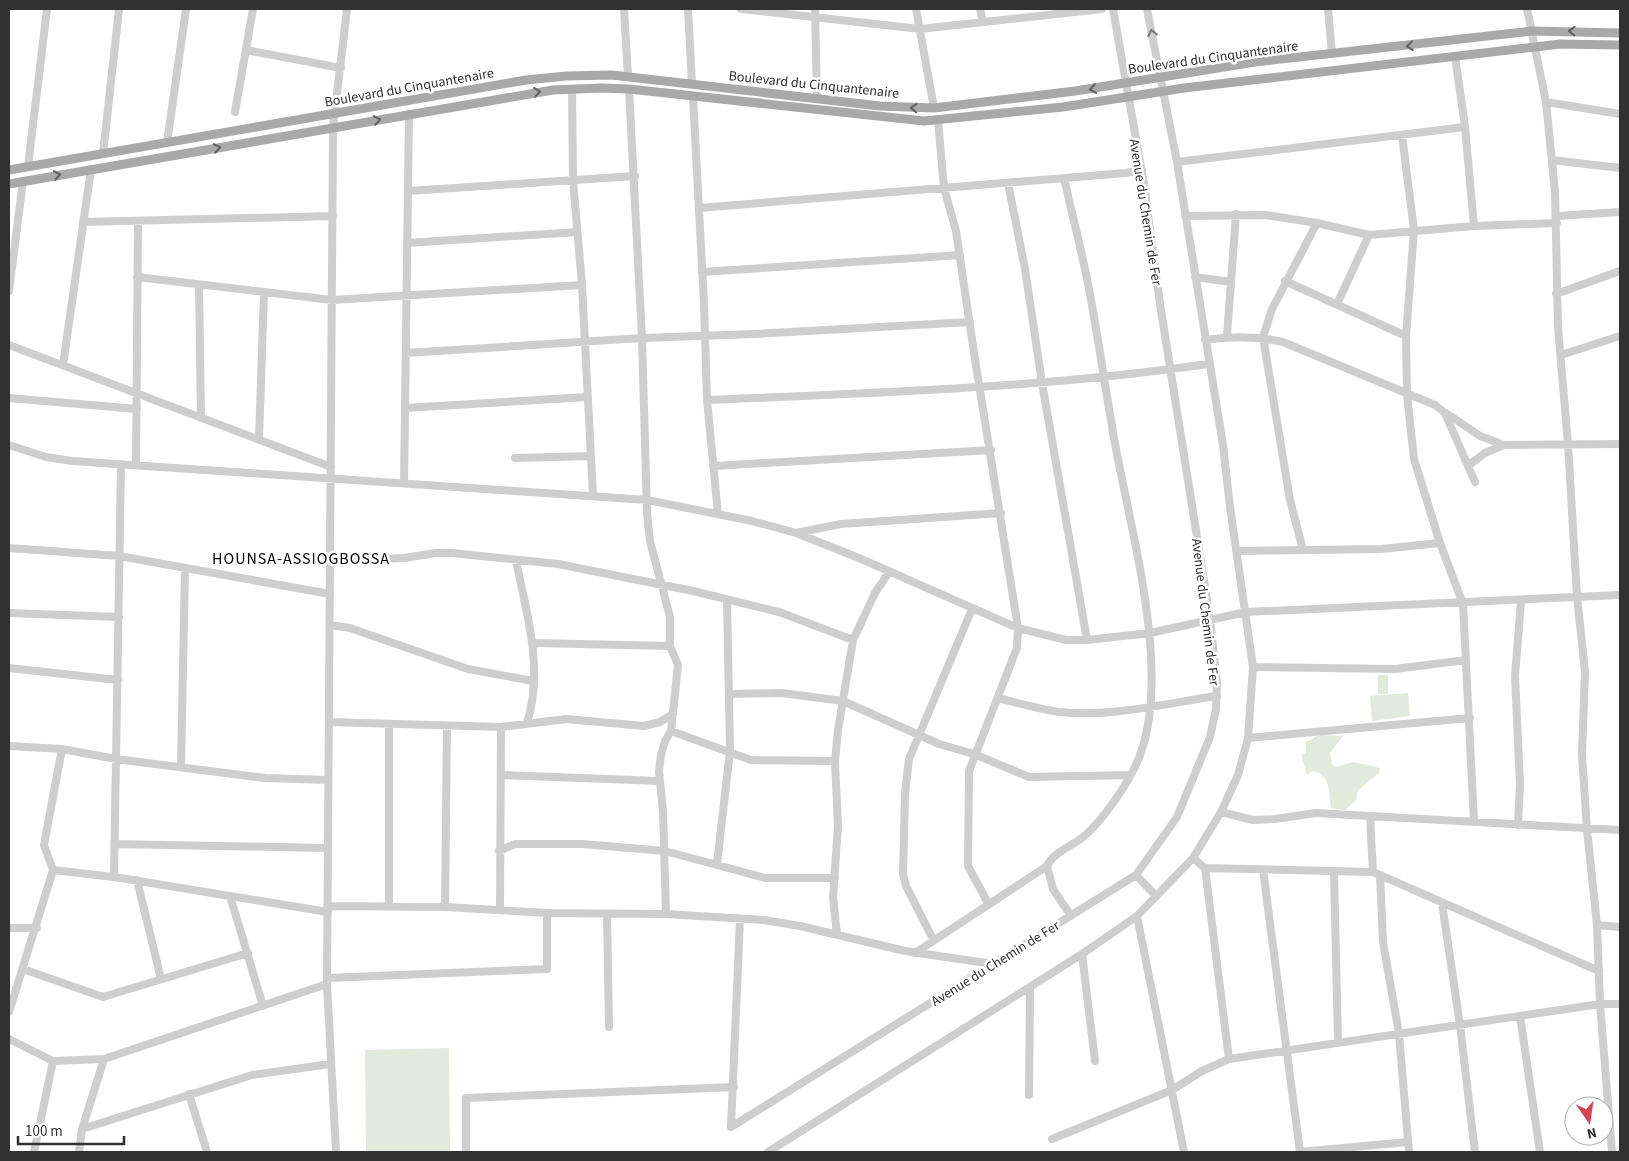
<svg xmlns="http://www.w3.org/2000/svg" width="1629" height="1161" font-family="'Source Sans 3',sans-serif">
<rect width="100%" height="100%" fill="#fff"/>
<!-- green -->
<path fill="#e4e9dd" d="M1378 675H1388V694H1378Z
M1408 693 1410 716 1372 721 1370 696Z
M1319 735 1343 736 1330 753 1332 764 1336 767 1354 762 1380 768 1379 773 1358 790 1356 800 1345 810 1331 808C1329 794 1331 773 1312 771L1307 775 1301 754H1306V742Z
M449 1048 450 1152H366L365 1050Z"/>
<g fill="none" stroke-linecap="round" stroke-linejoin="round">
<!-- minor -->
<path stroke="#cecece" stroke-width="8" d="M624 9 628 76
M688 9 692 84
M741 9 920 29 1102 9
M815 9 817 98
M916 9 934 108
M980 9 983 22
M1328 9 1332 54
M1527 9 1546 102 1555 192 1558 327 1568 444 1577 596 1585 672 1582 754 1587 830 1597 925 1600 1004 1612 1152
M246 50 341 68
M1455 56 1465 127 1474 226
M572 89 573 180 582 285 593 496
M629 89 642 338 647 513 650 541 670 617V646L678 665 671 731 665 741 661 755 659 771 663 812 666 914
M693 97 704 304 707 400 718 514
M1546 102 1620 114
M235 112 253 9
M938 120 944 188 956 231 974 353 1018 628 1017 648 969 771 968 866 988 903
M1402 135 1414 230 1406 336 1407 395 1414 459 1440 543 1463 604 1474 821
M167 143 186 9
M103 154 119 9
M1552 160 1620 168
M1177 162 1465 127
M28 166 47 9
M1064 178C1073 219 1084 259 1091 300 1100 349 1107 400 1116 449 1132 535 1171 672 1140 755 1131 780 1103 821 1082 838 1071 846 1053 853 1047 866L1053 889 1071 916
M1008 183 1025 269 1042 383 1087 640
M408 191 635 176
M699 208 1126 173 1142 170
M1185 216 1266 215 1317 223 1369 235 1474 226 1557 223
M1557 216 1620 212
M83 222 333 216
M407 243 577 232
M702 272 960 255
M137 277 332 300 582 285
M1195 277 1231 282
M1285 281 1406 336
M199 285 201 418
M9 291 23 181
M1556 294 1620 271
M1337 304 1369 235
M1227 336 1236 214
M1205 340C1232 336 1256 336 1283 342L1435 405 1445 413 1475 482
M9 345 331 467
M406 353 642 338 754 334 970 322
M1561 355 1620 336
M63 365 91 169
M9 398 137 409
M707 400C874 393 1042 388 1208 364
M405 408 587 397
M1446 413 1480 436 1504 445
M259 440 264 292
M9 445 46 457 72 461 647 500 752 521 796 533 859 558 1018 628 1066 640H1087L1150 633 1246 612 1620 595
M515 458 590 456
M136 465 138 221
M1469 465 1485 453 1504 445 1620 444
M713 466 991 450
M404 483 409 114
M796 533 841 524 1001 513
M9 548 119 556 330 594
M1303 550 1290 500 1263 337 1272 309 1317 223
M1238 551 1381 549 1440 543
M330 561 404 558 436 553H452L558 564 693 591 779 612 853 640
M516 561C527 614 544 670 527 723
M9 613 119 617
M330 625 350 628 468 669 533 681
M533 643 670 646
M1253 667 1395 669 1466 660
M9 668 118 680
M730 694 782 693 843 701 939 744 974 754 1029 777 1130 775
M998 698C1018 703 1038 709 1059 712 1110 718 1166 703 1217 696
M329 722 501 727 566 719 644 726 660 722 673 714
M671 731 751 760 835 761
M1248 738 1470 718
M9 746 62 749 116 759 265 778 328 780
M181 767 185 569
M501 775 659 781
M1221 812 1253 820 1275 819 1316 813 1620 830
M1370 816 1373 872
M1518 825 1520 784 1515 676 1521 601
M115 844 328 848
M499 851 515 844H582L665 851 765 878H835
M1193 858 1205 868 1373 872 1599 971
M717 864 730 751 727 600
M1205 868 1229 1059
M53 870 114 877 328 912
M1263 870 1300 1152
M1334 871 1338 1042
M1136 875 1155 895
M1380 875 1383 942 1399 1034 1409 1152
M114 877 121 465
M137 880 161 979
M230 896 263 1006
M1442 903 1460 1025 1475 1152
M328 906 445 907 547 913 666 914 764 920 800 926 905 951 993 964
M389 907V725
M445 907 447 726
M500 909 501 727
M607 914 609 1027
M1137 916 1184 1152
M1597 925 1620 927
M9 928H37
M837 935 833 897 838 826 835 761 838 730 853 640 875 593 889 572
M933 939 906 886 903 874 905 794 909 759 972 609
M915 953 1047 866
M1082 954 1095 1061
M23 969 103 997 248 953
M327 978 547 969V913
M9 1012 53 870 44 845 62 749
M1520 1016 1540 1152
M9 1039 53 1061 104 1059 327 984
M189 1094 207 1152
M1029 1095 1030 987
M731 1127 1136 875 1177 817 1210 737 1216 709 1217 683 1210 619 1160 304 1144 184 1113 9
M731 1127 740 919
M82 1129 252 1075 330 1064
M1052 1139 1172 1090 1202 1071 1229 1059 1600 1004H1620
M34 1152 53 1061
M79 1152 82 1129 104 1059
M336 1152 327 984 333 127 347 9
M466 1152V1098L734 1087
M768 1152 1082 954 1137 916 1193 858 1221 812 1238 775 1248 738 1253 667 1230 507 1223 445 1177 162 1147 9
M1300 1152 1408 1142"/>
<!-- major -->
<path stroke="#a9a9a9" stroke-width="9" d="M9 170 526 80 566 76 612 75 880 106 934 108 1075 91 1255 62 1532 31 1620 33
M9 184 553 90 601 88 629 89 924 121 1063 107 1184 88 1535 47 1560 44 1620 45"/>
</g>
<!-- one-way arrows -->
<defs><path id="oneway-chevron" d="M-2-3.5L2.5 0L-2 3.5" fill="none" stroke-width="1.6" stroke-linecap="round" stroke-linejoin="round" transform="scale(1.25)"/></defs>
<g stroke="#616161">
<use href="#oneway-chevron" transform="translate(1572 31) rotate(-178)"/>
<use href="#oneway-chevron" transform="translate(1410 46) rotate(174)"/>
<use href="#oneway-chevron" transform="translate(1093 89) rotate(172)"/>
<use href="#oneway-chevron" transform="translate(537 92) rotate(-7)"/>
<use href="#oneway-chevron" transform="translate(914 108) rotate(-178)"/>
<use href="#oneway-chevron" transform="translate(377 120) rotate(-10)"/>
<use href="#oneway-chevron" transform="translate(217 148) rotate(-10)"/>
<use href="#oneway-chevron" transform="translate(57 175) rotate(-10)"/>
</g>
<use stroke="#787878" href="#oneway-chevron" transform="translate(1152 33) rotate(-101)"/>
<g text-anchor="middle" stroke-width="5" stroke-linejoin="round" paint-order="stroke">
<!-- street labels -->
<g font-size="14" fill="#313131" stroke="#fff">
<text transform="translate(1213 57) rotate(-8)" y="5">Boulevard du Cinquantenaire</text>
<text transform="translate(814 84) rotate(6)" y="5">Boulevard du Cinquantenaire</text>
<text transform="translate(409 87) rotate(-10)" y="5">Boulevard du Cinquantenaire</text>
<text transform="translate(1146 212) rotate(81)" y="5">Avenue du Chemin de Fer</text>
<text transform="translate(1206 612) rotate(83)" y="5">Avenue du Chemin de Fer</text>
<text transform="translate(995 963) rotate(-32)" y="5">Avenue du Chemin de Fer</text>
</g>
<!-- quarter labels -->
<g font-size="16" letter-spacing="1" fill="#000" stroke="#fff">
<text x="301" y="564">HOUNSA-ASSIOGBOSSA</text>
</g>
</g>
<!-- border -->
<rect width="1629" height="1161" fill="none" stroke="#313131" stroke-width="20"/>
<!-- north arrow -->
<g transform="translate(1589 1121) rotate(167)"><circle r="24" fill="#ffffff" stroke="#adadad"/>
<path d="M0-4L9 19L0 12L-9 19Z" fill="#d74355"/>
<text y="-8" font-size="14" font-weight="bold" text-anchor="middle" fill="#313131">N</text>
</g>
<!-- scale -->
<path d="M18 1136v8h106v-8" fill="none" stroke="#313131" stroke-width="2.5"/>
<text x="25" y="1136" font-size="15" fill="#313131" stroke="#ffffff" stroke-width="4" paint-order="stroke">100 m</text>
</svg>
